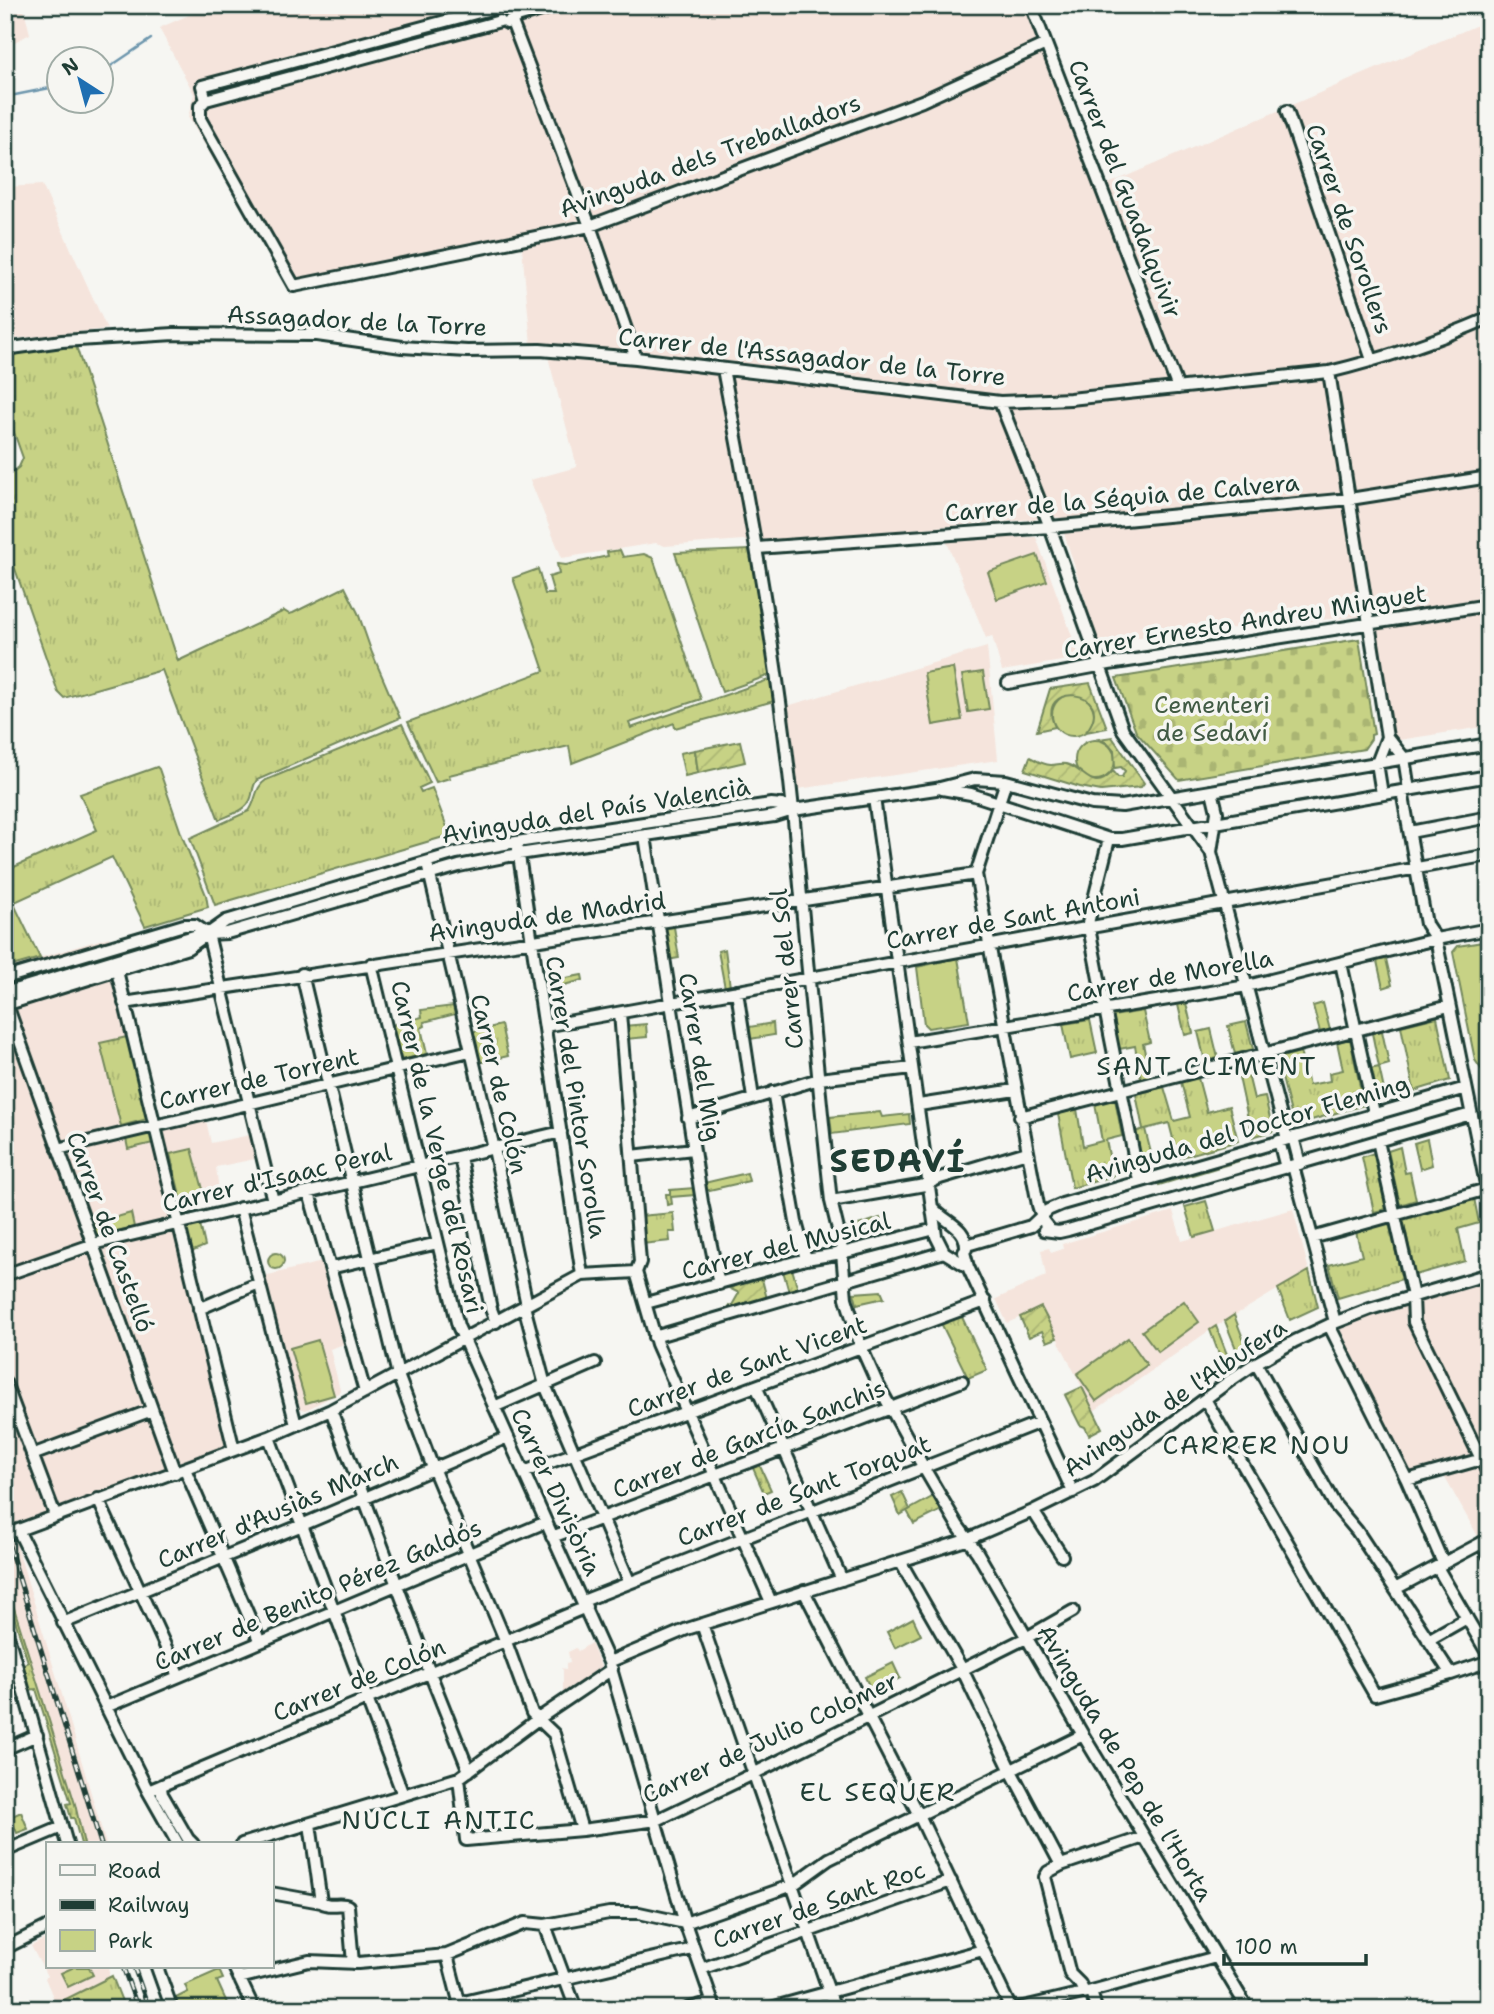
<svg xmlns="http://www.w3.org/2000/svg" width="1494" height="2014" font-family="'Shantell Sans',sans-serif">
<defs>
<pattern id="grass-tufts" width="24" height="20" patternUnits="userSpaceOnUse" patternTransform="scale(1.75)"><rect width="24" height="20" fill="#c7d285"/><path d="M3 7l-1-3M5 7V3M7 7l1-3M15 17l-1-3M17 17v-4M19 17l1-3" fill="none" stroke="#aab573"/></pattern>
<pattern id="cemetery-stones" width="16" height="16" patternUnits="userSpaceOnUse" patternTransform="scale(1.75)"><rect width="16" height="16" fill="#c7d285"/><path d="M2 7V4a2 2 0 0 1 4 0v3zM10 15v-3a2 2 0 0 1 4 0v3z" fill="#aab573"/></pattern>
<pattern id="garden-furrows" width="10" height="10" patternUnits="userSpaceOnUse" patternTransform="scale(1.75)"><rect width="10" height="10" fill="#c7d285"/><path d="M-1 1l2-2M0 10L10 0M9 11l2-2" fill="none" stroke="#aab573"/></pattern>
</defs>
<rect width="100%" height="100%" fill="#f6f6f2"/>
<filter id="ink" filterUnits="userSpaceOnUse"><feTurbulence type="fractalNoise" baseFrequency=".0143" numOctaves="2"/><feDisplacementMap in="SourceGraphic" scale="14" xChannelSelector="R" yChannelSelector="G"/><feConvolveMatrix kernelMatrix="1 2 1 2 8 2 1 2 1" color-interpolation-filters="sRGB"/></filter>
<g filter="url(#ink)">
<!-- built -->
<path fill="#f5e4dc" d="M5 5H23L30 34 5 47Z
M212 5H1033L1106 185 1489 20V726L1393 741 1373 615 1098 641 1059 517 748 542 743 540 665 546 656 543 562 558 530 480 577 467 548 357 532 355 522 248 294 293 188 117 194 94 159 28Z
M42 185 107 329 11 339 5 325V187Z
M1036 537 1080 658 1002 671 992 636 986 638 946 540Z
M987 647 998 760 798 789 787 706Z
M109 937 234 1450 25 1526 23 1520 5 1527V968Z
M206 1120 211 1143 250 1135 255 1159 216 1167 219 1191 179 1202 162 1131Z
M1293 1209 1309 1271 1210 1330 1094 1411 1042 1308 1007 1323 996 1299 1046 1276 1041 1250 1049 1248 1051 1253 1063 1249 1062 1244 1173 1211 1182 1241Z
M322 1262 344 1344 330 1349 340 1390V1392L306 1410 299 1408 264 1276Z
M1489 1274V1556L1440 1469 1409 1482 1329 1326Z
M15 1540 60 1688 106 1844H84L75 1804 5 1579V1543Z
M591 1643 601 1667 563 1693V1670L561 1668 566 1669V1663L570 1662 568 1652 576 1648 578 1651Z
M47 1938V1967H109V1977L56 2004 45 1978 47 1976 31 1946Z"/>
<!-- grass -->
<path fill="url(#grass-tufts)" stroke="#73885c" stroke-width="2" d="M76 346 178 661 284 611 289 614 293 613 345 587 358 613 372 653 400 718 257 780C251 787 254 795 249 802 245 811 227 816 219 820L162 670 64 698 58 692 5 540V478L19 467 23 458 5 407V354Z
M620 550 623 557 644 554 653 558 701 699 629 723 631 728 771 679 774 701 675 728 674 723 572 763 569 746 449 775 450 778 436 782 408 722 544 671 513 578 538 569 545 594H554L549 577 559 574 557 564 566 565 608 556 607 552Z
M750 550 770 675 722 692 675 553Z
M402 724 430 783 419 788 421 792 432 788 450 835 215 905 190 838 249 811C257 800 254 788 266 780Z
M695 750 698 773 685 776 680 753Z
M157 767 159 769 182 836 206 895 208 907 145 926 112 857 15 902 5 882V871L97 830 80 794Z
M13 902 40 958 5 968V906Z
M674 927 679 958 667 960 662 929Z
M725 949 730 987 725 988 718 951Z
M1386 959 1392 985 1383 988 1377 961Z
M582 975 583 980 545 990 544 982Z
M1186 1003 1193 1033 1185 1035 1178 1005Z
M1323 1003 1330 1030 1320 1032 1313 1006Z
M453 1006 455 1014 424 1022 425 1026 421 1028 427 1054 401 1060 392 1025 422 1017 421 1010Z
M1143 1011 1150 1042 1143 1044 1150 1076 1141 1078 1135 1046 1119 1049 1113 1016Z
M1437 1017 1450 1080 1414 1091 1401 1026Z
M1090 1020 1097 1053 1070 1059 1063 1024Z
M1246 1022 1253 1049 1235 1054 1228 1026Z
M773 1023 774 1035 750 1039 749 1027Z
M646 1024 647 1037 626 1039 624 1026Z
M501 1025 508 1056 478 1063 471 1032Z
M1211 1029 1218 1058 1205 1061 1198 1032Z
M1382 1031 1389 1064 1379 1067 1372 1033Z
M127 1037 147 1119 121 1126 100 1043Z
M1350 1039 1364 1105 1294 1125 1277 1058 1300 1052 1309 1085 1330 1081 1329 1073 1343 1070 1337 1042Z
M1246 1066 1254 1099 1265 1097 1273 1131 1252 1137 1237 1068Z
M1379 1067 1386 1099 1377 1101 1370 1069Z
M1198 1078 1207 1112 1229 1106 1238 1141 1178 1158 1169 1123 1145 1129 1154 1165 1142 1168 1135 1132 1143 1129 1136 1094 1164 1087 1174 1121 1190 1117 1181 1082Z
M1115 1099 1122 1136 1106 1140 1113 1176 1072 1188 1058 1114 1077 1109 1083 1146 1102 1141 1095 1104Z
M880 1112 882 1117 909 1114 910 1124 832 1134 830 1117Z
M150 1133 153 1143 128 1149 126 1139Z
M1427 1139 1432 1165 1420 1169 1414 1143Z
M1400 1147 1405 1173 1410 1172 1416 1200 1400 1205 1388 1151Z
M1262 1152 1263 1154 1159 1185 1158 1182Z
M1374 1153 1386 1209 1374 1212 1362 1157Z
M747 1173 749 1181 705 1191 704 1183Z
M694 1188 695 1195 671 1197 672 1204 667 1205 666 1194H670V1190Z
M1474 1198 1479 1223 1458 1229 1465 1261 1415 1275 1403 1219Z
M1206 1201 1215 1231 1194 1237 1185 1207Z
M131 1213 134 1227 96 1236 92 1224Z
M673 1213 675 1232H669L670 1241 642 1244 640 1216Z
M880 1218 883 1225 845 1239 843 1230Z
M1389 1223 1402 1279 1338 1298 1329 1265 1362 1256 1356 1232Z
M200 1224 205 1246 191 1252 185 1227Z
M791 1265 798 1290 789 1292 782 1267Z
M1309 1271 1318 1307 1290 1320 1278 1289Z
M881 1291 884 1298 857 1304 854 1293Z
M961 1315 987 1370 968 1378 941 1323Z
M1234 1315 1246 1346 1237 1351 1225 1321Z
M1216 1326 1228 1357 1222 1362 1210 1330Z
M759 1464 771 1490 764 1493 752 1466Z
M934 1496 942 1510 914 1524 907 1511Z
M5 1579 75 1804 84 1844H81L74 1818H71L67 1804 71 1803 36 1689 29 1690 22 1665 28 1662 5 1588Z
M112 1976 125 2009H58L56 2004Z"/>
<!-- cemetery -->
<path fill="url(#cemetery-stones)" stroke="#73885c" stroke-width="2" d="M1359 639 1374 734 1371 735V739L1364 749 1179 780 1136 732 1116 678Z"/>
<!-- park -->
<path fill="#c7d285" stroke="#73885c" stroke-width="2" d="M1037 555 1047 581 997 599 988 572Z
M953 668 962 720 933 725 924 673Z
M983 672 989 709 968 712 962 675Z
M1052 715a21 21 0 1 1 42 0a21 21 0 1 1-42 0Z
M1075 760a20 20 0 1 1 40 0a20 20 0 1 1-40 0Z
M1489 941V1093L1486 1076 1475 1060 1453 952 1458 946Z
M958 958 969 1022 928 1028 924 1024 917 967Z
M192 1149 204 1193 181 1199 170 1154Z
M268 1261a8 8 0 1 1 16 0a8 8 0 1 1-16 0Z
M1184 1301 1199 1322 1158 1352 1142 1331Z
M1128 1338 1147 1365 1096 1401 1077 1374Z
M318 1340 334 1395 306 1403 290 1348Z
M913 1618 921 1635 895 1648 887 1632Z
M893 1663 900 1678 872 1692 865 1677Z
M21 1812 28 1829 17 1833 10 1817Z
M74 1967H89L93 1975 68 1987 61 1973Z
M219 1970 223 1979 217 1981 228 2005 221 2009H178L174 1999 188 1992 185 1985Z"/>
<!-- garden -->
<path fill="url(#garden-furrows)" stroke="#73885c" stroke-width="2" d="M1090 683 1107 728 1086 732C1120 688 1033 680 1055 727L1037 731 1050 689Z
M1112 737 1142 780 1144 783 1141 787 1101 791 1080 787 1025 770 1030 757C1037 761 1043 765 1051 765 1058 765 1062 762 1069 765 1086 771 1093 794 1113 771L1118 777H1122L1125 771 1121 767 1115 768 1114 750 1108 743 1099 739Z
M740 741 745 762 698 773 695 750Z
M762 1279 767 1299 727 1309 729 1306 731 1307 739 1293 729 1288Z
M1041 1307 1057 1338 1047 1342 1042 1331 1029 1337 1020 1317Z
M1082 1387 1102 1428 1089 1435 1085 1427 1080 1425 1065 1395Z
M902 1492 910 1509 900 1515 892 1497Z"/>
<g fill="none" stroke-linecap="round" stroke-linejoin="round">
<!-- stream -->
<path stroke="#6d96ad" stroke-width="2.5" d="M102 72 151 39
M5 97 60 86"/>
<!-- minor casing -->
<g stroke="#1f3d34" stroke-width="16">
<path id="minor" d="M1031 5 1178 388
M498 7 202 86 206 100 500 21
M517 17 559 5
M512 22 590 226 636 358
M507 23 516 18 518 12 515 5
M206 100 200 106V119L294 286 590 226 922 101 1046 44
M1287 111 1372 360
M5 349 62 341 174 334 317 335 402 347 467 351 540 350 636 358 1000 402 1070 399 1329 372C1383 359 1438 340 1489 318
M723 369C751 515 778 662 793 810 805 940 817 1071 831 1201L841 1242 846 1298 861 1347 878 1385 924 1468 958 1526 977 1552 1083 1735 1248 2009
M1329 372 1387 737 1377 763 1382 794
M1000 402 1050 527 1123 730 1211 852 1287 1139
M757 548 1050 527 1350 499 1489 477
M1008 683 1109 664 1489 605
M1387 737 1404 758
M1404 758 1409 790
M1006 781 976 874 1038 1205 1043 1221 1051 1231
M942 789 971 794 1109 839H1122L1489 776
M1402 791 1426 924 1436 939 1489 1199
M874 798 936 1236 944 1252 968 1267
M1410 832 1489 817
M645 836 702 1202 719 1284
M1109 839 1088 923 1139 1181
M518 849 582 1275
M1211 852 1217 812 1212 791
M428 867 494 1149 527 1305
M208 934 273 1201
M1341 963 1374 1113
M371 964 458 1326 609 1662 685 1923 715 2009
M117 971 234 1450
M302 974 398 1375 433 1468 506 1642 532 1713 554 1734 582 1830
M5 978 184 925H195L208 934 227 933 459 866 519 854 774 816 793 810 936 789 975 779 1006 781 1092 804 1122 806 1489 744
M737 991 753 1098
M124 1003 976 874
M5 1005 188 948 226 921 456 853 510 843 771 804 782 805 793 810
M7 1005 175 1473
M620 1013 640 1262 636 1272
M545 1026 1489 855
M909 1042 1247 986 1436 939 1489 929
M773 1092 796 1222 806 1259
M919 1105 1015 1090
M1020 1117 1449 1006
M688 1118 819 1079 912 1068
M1293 1137 1300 1164
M1279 1141 1286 1168
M1378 1141 1413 1296 1414 1322 1489 1475
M58 1149 470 1051
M632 1156 693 1149
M460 1157 491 1309 496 1322
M1293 1166 1335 1322
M309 1193 365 1392
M831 1201 925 1185 940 1178 1027 1152
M240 1208 296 1425
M933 1208C945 1223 967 1226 966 1249
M1044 1230 1059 1232 1068 1230 1471 1114
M1312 1238 1487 1189
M967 1245 1031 1226 1048 1210 1062 1204 1466 1088
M964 1252 968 1267 1073 1492
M330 1268 438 1243
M636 1272 657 1344 771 1602
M5 1275 97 1243 561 1132
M646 1303 806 1259 842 1253 935 1229
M524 1306 545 1385 629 1581
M199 1309 259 1283
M1329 1325 1407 1480 1443 1563
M654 1337 944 1252
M1256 1363 1335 1505 1357 1531 1451 1674
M5 1382 55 1515
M756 1386 842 1580
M1205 1399 1375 1695 1451 1674 1489 1661
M494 1407 595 1363
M331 1410 430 1673 469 1771
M269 1437 403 1795
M32 1455 152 1410
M185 1469 260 1642
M524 1472 985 1301
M1407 1480 1489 1457
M98 1499 179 1676
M1033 1511 1062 1556
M18 1530 148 1791 178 1844
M5 1535 269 1437 331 1410 582 1275 636 1272
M552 1537 962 1381
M1481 1543 1489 1556
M900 1561 962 1669 1010 1769 1061 1865
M1437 1567 1489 1656
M1395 1589 1489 1539
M804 1591 919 1815 1011 2009
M583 1601 1040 1422
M63 1623 302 1525 508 1437
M702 1624 835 2009
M5 1625 67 1844
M1428 1640 1467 1618
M609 1662 687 1629 966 1540 1033 1511 1094 1481 1228 1382 1256 1363 1295 1341 1329 1325 1370 1309 1489 1274
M106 1707 546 1522
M5 1749 37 1735
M459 1778 466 1840 582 1830 657 1820 753 1774 1026 1638 1073 1611
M162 1785 161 1788 162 1794 188 1839 193 1844
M148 1791 586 1607
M310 1824 321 1902
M242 1844 459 1778 538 1719 612 1669
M5 1851 62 1827
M271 1893 321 1902C329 1908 340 1902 348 1906L353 1963
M685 1923 793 1885 829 1859 1083 1735
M545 1925 576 2009
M5 1948 47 1927
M447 1955 461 2009
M157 1967 172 2009
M234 1967 254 2009
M701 1969 951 1881
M239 1978 309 1961 358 1963 447 1955 525 1923 545 1925 609 1913H639L685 1923
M1091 1991 1096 2009
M1084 1992 1080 1984 1070 1974 1045 1877 1048 1872 1061 1865 1144 1837
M459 2003 693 1949
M687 2009 712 2002
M767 2009 983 1950
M1015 2009 1091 1991 1216 1957"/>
</g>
<!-- major casing -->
<g stroke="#1f3d34" stroke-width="19">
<path id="major" d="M5 995 208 934"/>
</g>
<!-- minor -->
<use href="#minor" stroke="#f6f6f2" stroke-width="10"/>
<!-- major -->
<use href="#major" stroke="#f6f6f2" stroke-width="14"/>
<!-- rail casing -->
<g stroke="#1f3d34" stroke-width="5">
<path id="rail" d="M5 1533 101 1844
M123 1967 138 2009
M134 1967 149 2009"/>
</g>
<!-- rail -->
<use href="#rail" stroke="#f6f6f2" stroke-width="2.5" stroke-dasharray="8" stroke-linecap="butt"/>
</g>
</g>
<g text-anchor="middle" stroke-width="7" stroke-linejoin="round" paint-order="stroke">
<!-- street labels -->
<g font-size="24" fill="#1f3d34" stroke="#f6f6f2">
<text transform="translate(710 156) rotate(-20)" y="8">Avinguda dels Treballadors</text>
<text transform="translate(1125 189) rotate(69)" y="8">Carrer del Guadalquivir</text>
<text transform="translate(1349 229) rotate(71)" y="8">Carrer de Sorollers</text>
<text transform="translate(357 321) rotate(3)" y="8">Assagador de la Torre</text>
<text transform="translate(812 357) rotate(6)" y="8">Carrer de l'Assagador de la Torre</text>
<text transform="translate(1122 498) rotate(-5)" y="8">Carrer de la Séquia de Calvera</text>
<text transform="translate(1245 622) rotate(-9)" y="8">Carrer Ernesto Andreu Minguet</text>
<text transform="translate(596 811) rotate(-9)" y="8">Avinguda del País Valencià</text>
<text transform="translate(547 917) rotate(-8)" y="8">Avinguda de Madrid</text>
<text transform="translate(1013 919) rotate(-10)" y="8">Carrer de Sant Antoni</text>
<text transform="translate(787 969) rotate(-96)" y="8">Carrer del Sol</text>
<text transform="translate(1170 976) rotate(-10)" y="8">Carrer de Morella</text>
<text transform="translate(700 1057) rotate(81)" y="8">Carrer del Mig</text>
<text transform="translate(259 1079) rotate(-13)" y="8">Carrer de Torrent</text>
<text transform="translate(499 1084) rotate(77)" y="8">Carrer de Colón</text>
<text transform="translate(576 1097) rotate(81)" y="8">Carrer del Pintor Sorolla</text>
<text transform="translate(1247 1129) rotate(-16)" y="8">Avinguda del Doctor Fleming</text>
<text transform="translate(437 1147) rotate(77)" y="8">Carrer de la Verge del Rosari</text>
<text transform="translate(277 1178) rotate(-13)" y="8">Carrer d'Isaac Peral</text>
<text transform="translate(110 1232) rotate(70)" y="8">Carrer de Castelló</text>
<text transform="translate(786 1246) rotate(-14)" y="8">Carrer del Musical</text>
<text transform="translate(747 1367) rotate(-20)" y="8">Carrer de Sant Vicent</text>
<text transform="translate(1175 1398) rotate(-34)" y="8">Avinguda de l'Albufera</text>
<text transform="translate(749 1439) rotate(-21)" y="8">Carrer de García Sanchis</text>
<text transform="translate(804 1491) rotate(-21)" y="8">Carrer de Sant Torquat</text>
<text transform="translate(556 1492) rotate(65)" y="8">Carrer Divisòria</text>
<text transform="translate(278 1511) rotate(-23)" y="8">Carrer d'Ausiàs March</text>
<text transform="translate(318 1595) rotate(-23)" y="8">Carrer de Benito Pérez Galdós</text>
<text transform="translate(359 1680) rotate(-22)" y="8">Carrer de Colón</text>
<text transform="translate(770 1738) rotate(-25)" y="8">Carrer de Julio Colomer</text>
<text transform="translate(1125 1763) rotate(59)" y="8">Avinguda de Pep de l'Horta</text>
<text transform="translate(819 1905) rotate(-19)" y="8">Carrer de Sant Roc</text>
</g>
<!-- park labels -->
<g font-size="24" fill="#415b44" stroke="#f6f6f2">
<text x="1212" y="713">Cementeri<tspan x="1212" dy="28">de Sedaví</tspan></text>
</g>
<!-- neighbourhood labels -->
<g font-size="26" letter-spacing="2" fill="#1f3d34" stroke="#f6f6f2">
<text x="1207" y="1075">SANT CLIMENT</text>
<text x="1257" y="1454">CARRER NOU</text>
<text x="878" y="1801">EL SEQUER</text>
<text x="439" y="1829">NUCLI ANTIC</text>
</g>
<!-- district labels -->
<g font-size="32" font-weight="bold" letter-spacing="2" fill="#1f3d34" stroke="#f6f6f2">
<text x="898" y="1172">SEDAVÍ</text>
</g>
</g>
<!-- margin -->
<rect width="1494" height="2014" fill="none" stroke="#f6f6f2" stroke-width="28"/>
<rect x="14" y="14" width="1466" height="1986" fill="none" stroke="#1f3d34" stroke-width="2.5" filter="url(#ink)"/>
<!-- legend -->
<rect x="46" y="1842" width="228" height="126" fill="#f6f6f2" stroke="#a0aca6" stroke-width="2"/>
<rect x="60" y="1865" width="35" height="10" fill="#f6f6f2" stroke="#a0aca6" stroke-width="2"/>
<text x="108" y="1878" font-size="21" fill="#1f3d34">Road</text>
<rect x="60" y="1900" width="35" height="10" fill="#1f3d34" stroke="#a0aca6" stroke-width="2"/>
<text x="108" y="1912" font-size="21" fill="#1f3d34">Railway</text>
<rect x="60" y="1930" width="35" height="21" fill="#c7d285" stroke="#a0aca6" stroke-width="2"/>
<text x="108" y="1948" font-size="21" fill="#1f3d34">Park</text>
<!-- north arrow -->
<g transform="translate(80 80) rotate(324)"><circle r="33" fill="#f6f6f2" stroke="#a0aca6" stroke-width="2"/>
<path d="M0-5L12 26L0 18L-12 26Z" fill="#1f6fb2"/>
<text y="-10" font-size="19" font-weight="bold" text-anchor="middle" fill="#1f3d34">N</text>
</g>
<!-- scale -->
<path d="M1224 1954v10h142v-10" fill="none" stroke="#1f3d34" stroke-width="3.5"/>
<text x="1235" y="1954" font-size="21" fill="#1f3d34" stroke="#f6f6f2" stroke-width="5" paint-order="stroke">100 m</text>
</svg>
